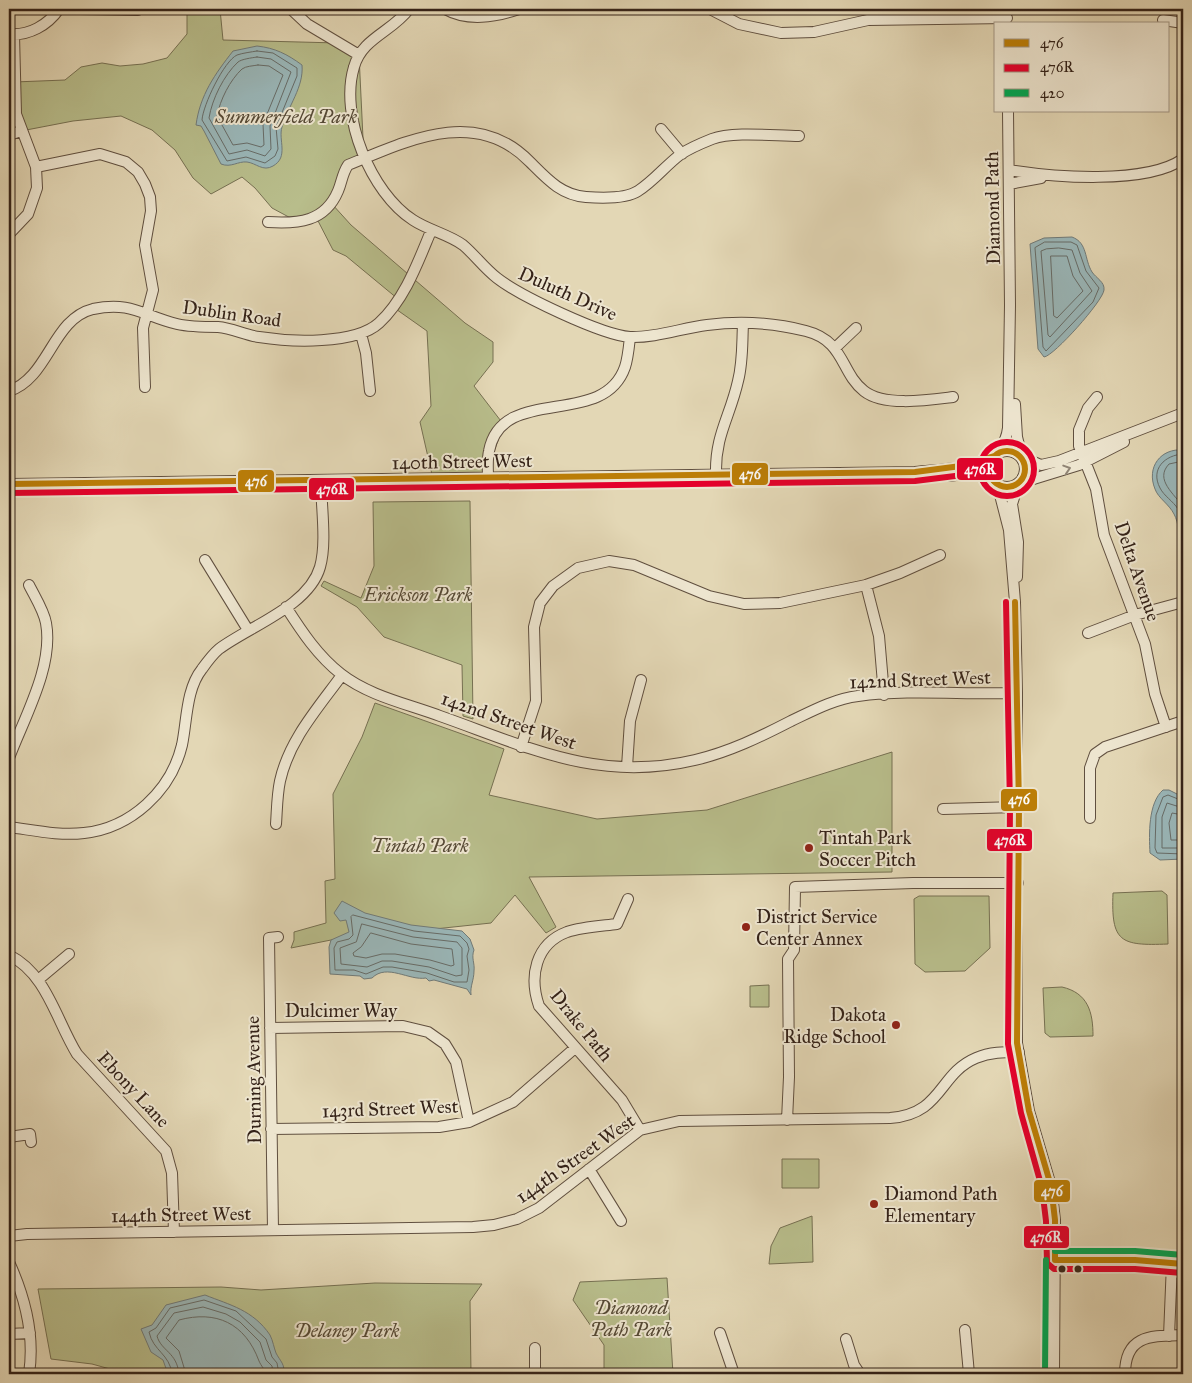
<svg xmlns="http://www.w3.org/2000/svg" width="1192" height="1383" font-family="'IM FELL Great Primer',serif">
<rect width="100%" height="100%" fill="#e3d7b5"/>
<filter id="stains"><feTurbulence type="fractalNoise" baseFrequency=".004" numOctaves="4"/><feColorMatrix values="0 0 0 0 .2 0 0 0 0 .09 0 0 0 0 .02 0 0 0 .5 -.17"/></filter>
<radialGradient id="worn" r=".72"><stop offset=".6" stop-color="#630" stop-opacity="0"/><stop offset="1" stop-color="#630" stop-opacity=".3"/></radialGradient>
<!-- green -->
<path fill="#b8bd8b" stroke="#767052" d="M187 9H220L223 40 338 43 359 55 364 159 348 166 332 204 351 225 465 323 493 342V362L474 386 504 425 488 467V478L433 479 420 422 431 406 427 331 393 307 398 299 346 256 333 250 316 217 298 222 272 208 255 188 242 177 211 194 193 178 175 150 152 130 121 116 73 121 21 131 14 82 65 80 81 67 102 63 120 66 143 64 167 58 187 34Z
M470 501 473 719 463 716 462 665 384 637 357 607 321 586 324 581 361 598 374 566 373 502Z
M375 703 504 749 489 795 597 819 707 810 892 752V872L529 877 556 927 546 933 515 895 491 923 331 940 291 948 294 940V932L326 923 325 881 335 879 333 794 362 737Z
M1162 891 1167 895 1168 944C1120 946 1111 942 1113 893Z
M919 896H989L990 948 965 971 925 972 915 964 914 899Z
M769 985V1007H750V986Z
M1062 987C1088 993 1093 1012 1093 1036L1050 1037 1045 1033 1043 988Z
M782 1159H819V1188H782Z
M812 1216 813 1262 769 1264 771 1246 780 1228Z
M667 1278 673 1374H604V1345L573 1300 580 1282Z
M375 1283 482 1284 470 1301 471 1374H128L92 1364 51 1359 38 1289 221 1287 261 1290Z"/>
<!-- water -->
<path fill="#9ab7b9" stroke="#717b79" d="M257 46C275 48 287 54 302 65 304 87 288 106 282 127 278 140 289 157 273 166 263 172 256 163 247 162 238 161 231 168 221 164L204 131 201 126 196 125C200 95 215 74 233 51Z
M1072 237C1088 243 1084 259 1092 272 1096 278 1105 282 1104 290 1103 301 1054 356 1044 357L1038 349 1030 244 1044 238Z
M1183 450V544C1178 534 1179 523 1174 514 1169 504 1158 498 1155 489 1146 467 1161 448 1183 450Z
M1163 790H1169L1183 797V859L1160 860 1150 853C1149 835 1148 803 1163 790Z
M342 901 365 913 411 925 462 931 470 939 474 950C471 958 475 963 474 971 474 980 470 986 471 995L467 989 434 980 429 981 426 978C409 981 387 963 372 978L364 979 360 976 330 974 329 947 331 940 349 932 346 920 340 921 334 913Z
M205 1295C230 1305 253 1310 270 1335 273 1341 274 1348 276 1353 280 1361 286 1365 283 1374H168L163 1360 151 1352 141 1329 152 1325 166 1305Z"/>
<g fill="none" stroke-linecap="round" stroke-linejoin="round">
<!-- shore -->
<path stroke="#676c68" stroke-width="1" d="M257 51 273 53 297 68V76L276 127 278 149 275 156 265 163 246 157 227 161 202 120C203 105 224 61 237 55 243 53 251 52 257 51Z
M257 57 271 59 291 72 270 126 271 149 265 156 247 150 229 154 209 118C212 99 224 75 238 62 242 59 251 58 257 57Z
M258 65 269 66 283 75 263 124 264 145 261 147 247 143 233 145 217 116C220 100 230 80 242 69 246 66 253 66 258 65Z
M1045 242H1071L1077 245 1086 271 1099 288 1093 302 1046 351 1043 347 1035 248Z
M1059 248 1072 250 1080 273 1092 291 1050 337 1048 335 1041 251 1046 249Z
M1051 256H1067L1073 276 1083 291 1057 318 1054 316Z
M1183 454C1165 455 1150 469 1160 488 1164 496 1173 501 1178 509 1181 515 1182 522 1183 528
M1183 461 1169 464C1154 480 1175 494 1183 507
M1183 801 1168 795 1163 797 1156 815 1155 848 1157 853 1183 854
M1183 808 1167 803 1162 817V848H1183
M1183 815 1172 813 1169 823 1171 840H1183
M353 915 414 931 460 936 467 943 469 949 467 956 469 970 467 982H454L427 973 392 967H383L366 974 354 970H335L334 948 337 942 349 939 353 935 351 917Z
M362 924 413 937 457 942 462 948V975L456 976 429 967 392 961H382L367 967 341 964 340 948 356 942Z
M371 933 411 944 452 949 454 965 451 966 430 960 395 954H382L366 958 354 956 353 953 361 947Z
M172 1374C170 1354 153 1351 149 1332L156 1328 170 1308 204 1300 236 1311 266 1339 272 1357 277 1363 279 1374
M179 1374C177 1352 161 1351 157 1336L174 1313 203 1307 226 1314 240 1322 260 1342 266 1360 272 1366 273 1374
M186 1374 179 1351 166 1338 179 1320C216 1310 245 1323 259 1361 261 1366 265 1369 265 1374"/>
<!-- minor casing -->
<g stroke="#604f3f" stroke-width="12">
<path id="minor" d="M80 9 138 10
M291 9 307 24 359 55
M409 9C392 32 362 38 354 67 339 116 371 193 413 220 428 230 450 235 463 245 475 255 484 268 497 278 520 296 602 335 630 337 656 338 682 328 707 325 739 321 775 323 806 331 845 341 840 372 864 391 884 407 929 400 953 397
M445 9C468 22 495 17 519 9
M710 9 739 24 781 33 814 32 868 20 1007 18
M1163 20 1183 23
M9 34C29 36 48 25 59 9
M661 129 682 154
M9 135 21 131
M36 167 100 154 126 162 138 172 145 184 150 197 151 211 145 245 153 290 143 328 145 387
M1009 170C1052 177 1146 185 1183 159
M1009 184 1041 178
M268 222C298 224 325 222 338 191 342 182 342 174 348 165 407 141 476 106 530 162 547 179 561 195 586 197 600 198 626 199 638 191 654 181 666 165 681 154 690 148 702 143 712 139 733 131 775 136 799 136
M9 234 28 214 37 188 36 167 16 114 14 35
M361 334 366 353 370 391
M836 347 856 328
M9 391C49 378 52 319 93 309 132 301 143 316 177 324 190 327 205 327 218 327 232 328 245 335 259 337 290 342 355 345 379 323 405 299 418 262 431 231
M1097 397 1088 408 1079 430V446L1096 489 1104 535 1145 644 1155 694 1166 727
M1015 404 1017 437 1022 457 1041 465 1059 461 1183 413
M989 469a18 18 0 1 1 36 0a18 18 0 1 1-36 0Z
M716 474C715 435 730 417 738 381 743 362 742 343 743 324
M928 474 950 476 972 472 984 474 993 482 1000 495 1009 530 1015 602 1017 693V1043L1029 1111 1051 1186 1055 1220 1054 1374
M488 478C488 469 487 460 489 451 502 383 603 430 625 367 628 358 629 346 630 337
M9 484 915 472C948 468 1003 471 1008 428L1010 305 1008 111
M205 560 248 630
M1017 577 1018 542 1012 504 1017 488 1027 481 1079 465 1124 442
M866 585 879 636 884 695
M286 607C302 632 318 656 341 674 369 696 408 704 440 716 528 747 598 783 695 760 729 752 760 737 791 721 812 711 834 699 858 696 910 689 965 695 1017 693
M1088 633 1135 615 1183 602
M521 747 536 701 534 627 540 603 553 586 578 568 609 561 634 565 709 596 744 604 780 603 866 585 900 573 940 555
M9 758C24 718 54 666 46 623 44 611 35 597 29 585
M627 767 630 721 641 680
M943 809 1019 807
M1090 818V768L1095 754 1105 747 1183 721
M276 824C277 810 277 795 280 781 289 740 318 708 342 675
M9 827C33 830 59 836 84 833 131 828 171 791 182 745 187 721 186 689 202 669 207 662 213 654 219 649 250 626 309 606 320 567 327 543 321 505 321 480
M628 899 617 924C601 926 582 927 567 932 535 944 529 977 539 1006L622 1100 640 1130
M9 955C47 974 56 1020 77 1054L166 1151 172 1173 174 1232
M38 980 69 954
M270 1028 403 1026 428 1032 445 1044 456 1062 469 1122
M787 1120 789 1077 788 959 794 950 795 887 913 883H1018
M271 1129 439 1127 469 1122 513 1102 575 1048
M9 1137 30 1134 31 1142
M589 1169 621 1221
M273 1230 269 938 278 937
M9 1236 27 1234 473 1227 494 1225 517 1219 539 1208 640 1130 679 1121 890 1118C943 1114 938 1074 976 1058 990 1052 1004 1052 1019 1052
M1055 1260H1135L1183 1264
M9 1262C25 1297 35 1335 29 1374
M965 1330 969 1374
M720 1333 734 1374
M9 1334 30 1333
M1169 1336 1172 1263
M846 1339 854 1365 860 1374
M535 1348V1374
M1125 1374C1125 1334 1152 1336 1183 1335"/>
</g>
<!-- minor -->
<use href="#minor" stroke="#ede5cf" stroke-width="10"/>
<!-- bus-1 casing -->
<g stroke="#ede5cf" stroke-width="10">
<path id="bus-1" d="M989 469a18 18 0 1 1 36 0a18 18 0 1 1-36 0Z
M9 484 915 472 961 466 995 456
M1015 602 1019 807 1017 1043 1029 1111 1051 1186 1055 1220V1260H1135L1183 1264"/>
</g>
<!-- bus-2 casing -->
<g stroke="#ede5cf" stroke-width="10">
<path id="bus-2" d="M980 469a27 27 0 1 1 54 0a27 27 0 1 1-54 0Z
M9 493 915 481 963 475 997 464
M1006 602 1010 807 1008 1044 1021 1113 1042 1188 1046 1221 1047 1263 1054 1269H1135L1182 1273"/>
</g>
<!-- bus-3 casing -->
<g stroke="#ede5cf" stroke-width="10">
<path id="bus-3" d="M1055 1251H1135L1183 1255
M1045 1374 1046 1260"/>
</g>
<!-- bus-1 -->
<use href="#bus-1" stroke="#bc7e07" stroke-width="6"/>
<!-- bus-2 -->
<use href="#bus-2" stroke="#e4002b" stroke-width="6"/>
<!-- bus-3 -->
<use href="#bus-3" stroke="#00a651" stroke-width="6"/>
</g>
<!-- one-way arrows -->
<defs><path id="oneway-chevron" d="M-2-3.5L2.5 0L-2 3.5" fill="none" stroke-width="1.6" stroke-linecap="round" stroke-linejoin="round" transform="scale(1.25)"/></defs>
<use stroke="#908474" href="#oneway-chevron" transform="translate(1067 469) rotate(-18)"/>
<!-- markers -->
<g fill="#8f2418" stroke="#ede5cf" stroke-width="2">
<circle cx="809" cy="848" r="5"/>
<circle cx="746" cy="927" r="5"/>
<circle cx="896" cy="1025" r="5"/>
<circle cx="874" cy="1204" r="5"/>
</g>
<g fill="#342218" stroke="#ede5cf" stroke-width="2">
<circle cx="1062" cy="1269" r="4.5"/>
<circle cx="1078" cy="1269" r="4.5"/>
</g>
<g text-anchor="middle" stroke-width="4" stroke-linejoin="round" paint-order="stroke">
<!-- park labels -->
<g font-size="19" font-style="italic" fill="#554935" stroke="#ede5cf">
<text x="286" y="123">Summerfield Park</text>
<text x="418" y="601">Erickson Park</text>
<text x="420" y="852">Tintah Park</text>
<text x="631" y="1314">Diamond<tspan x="631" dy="22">Path Park</tspan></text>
<text x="347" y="1337">Delaney Park</text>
</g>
<!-- street labels -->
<g font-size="19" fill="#342218" stroke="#ede5cf">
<text transform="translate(992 208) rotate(-91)" y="7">Diamond Path</text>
<text transform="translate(568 293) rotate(24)" y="7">Duluth Drive</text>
<text transform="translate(232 313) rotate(8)" y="7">Dublin Road</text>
<text transform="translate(462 461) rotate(-1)" y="7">140th Street West</text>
<text transform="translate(1138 571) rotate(71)" y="7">Delta Avenue</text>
<text transform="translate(920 679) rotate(-2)" y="7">142nd Street West</text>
<text transform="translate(509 720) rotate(19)" y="7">142nd Street West</text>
<text x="341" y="1017">Dulcimer Way</text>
<text transform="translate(582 1025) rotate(51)" y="7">Drake Path</text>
<text transform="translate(253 1080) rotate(-91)" y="7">Durning Avenue</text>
<text transform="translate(134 1089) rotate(47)" y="7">Ebony Lane</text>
<text transform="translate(390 1108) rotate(-2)" y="7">143rd Street West</text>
<text transform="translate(575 1158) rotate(-35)" y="7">144th Street West</text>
<text transform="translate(181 1214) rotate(-1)" y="7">144th Street West</text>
</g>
<!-- poi labels -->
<g font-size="19" fill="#342218" stroke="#ede5cf" text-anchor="start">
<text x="819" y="844">Tintah Park<tspan x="819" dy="22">Soccer Pitch</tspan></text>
<text x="756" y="923">District Service<tspan x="756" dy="22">Center Annex</tspan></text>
<text x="886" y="1021" text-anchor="end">Dakota<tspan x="886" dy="22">Ridge School</tspan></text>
<text x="884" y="1200">Diamond Path<tspan x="884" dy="22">Elementary</tspan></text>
</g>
</g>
<g stroke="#ede5cf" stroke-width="2">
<rect x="956" y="457" width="48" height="24" rx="5" fill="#e4002b"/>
<rect x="731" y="462" width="38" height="24" rx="5" fill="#bc7e07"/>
<rect x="237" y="469" width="38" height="24" rx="5" fill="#bc7e07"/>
<rect x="308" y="477" width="47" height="24" rx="5" fill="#e4002b"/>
<rect x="1000" y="788" width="38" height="24" rx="5" fill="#bc7e07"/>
<rect x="986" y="828" width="47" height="24" rx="5" fill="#e4002b"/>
<rect x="1033" y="1179" width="38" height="24" rx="5" fill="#bc7e07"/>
<rect x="1023" y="1225" width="47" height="24" rx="5" fill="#e4002b"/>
</g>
<g font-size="14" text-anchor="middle" font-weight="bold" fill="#fff">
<text x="980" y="474">476R</text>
<text x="750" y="479">476</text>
<text x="256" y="486">476</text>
<text x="332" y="494">476R</text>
<text x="1019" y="804">476</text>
<text x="1010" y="845">476R</text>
<text x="1052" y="1196">476</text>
<text x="1046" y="1242">476R</text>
</g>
<!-- margin -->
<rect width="1192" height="1383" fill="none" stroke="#e3d7b5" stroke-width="30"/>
<rect x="10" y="10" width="1172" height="1363" fill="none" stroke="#342218" stroke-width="2.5"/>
<rect x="15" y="15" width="1162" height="1353" fill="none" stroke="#342218"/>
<!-- legend -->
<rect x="994" y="22" width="175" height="90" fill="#ede5cf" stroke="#a39786"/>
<rect x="1004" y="39" width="25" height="8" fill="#bc7e07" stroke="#a39786"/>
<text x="1040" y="48" font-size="15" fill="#342218">476</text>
<rect x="1004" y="64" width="25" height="8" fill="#e4002b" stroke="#a39786"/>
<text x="1040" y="72" font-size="15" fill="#342218">476R</text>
<rect x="1004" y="89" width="25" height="8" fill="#00a651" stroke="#a39786"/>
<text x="1040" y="98" font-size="15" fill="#342218">420</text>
<rect width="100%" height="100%" filter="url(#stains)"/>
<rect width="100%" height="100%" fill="url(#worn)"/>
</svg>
